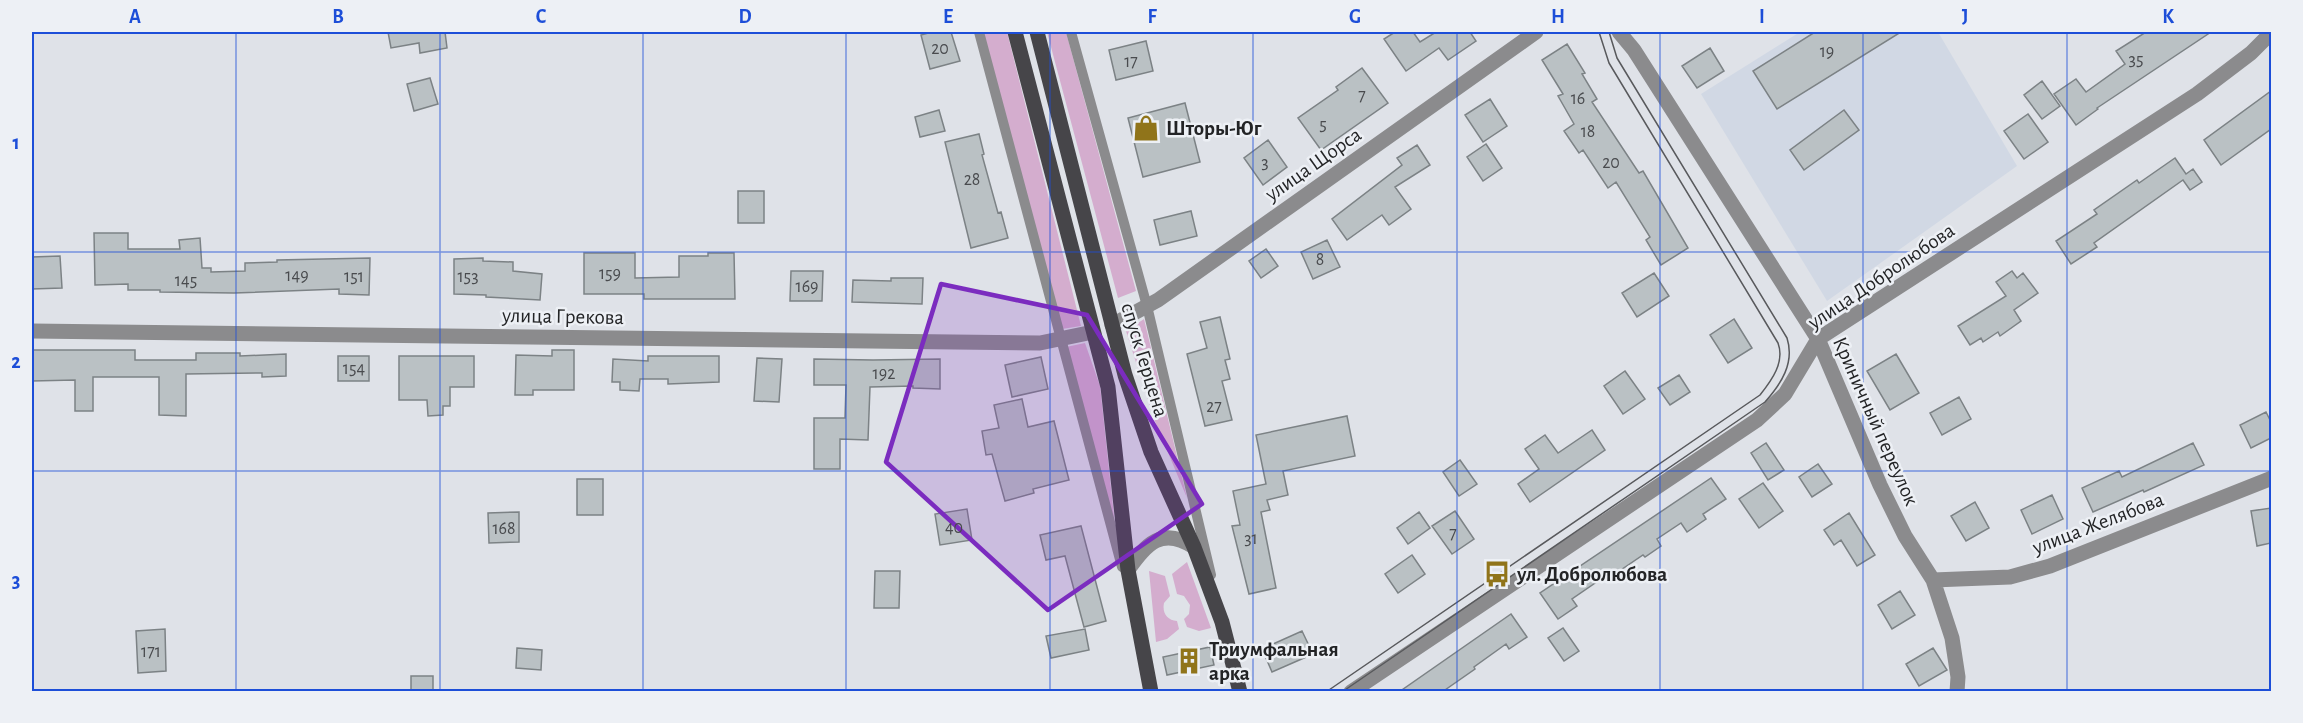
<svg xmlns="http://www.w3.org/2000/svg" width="2303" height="723" font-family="'Alegreya Sans',sans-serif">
<rect width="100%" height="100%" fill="#dfe2e8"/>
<!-- built -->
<path fill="#d1d8e4" d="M1800 32H1938L2017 166 1827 301 1701 94Z"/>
<!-- green -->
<path fill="#d4adce" d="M983 32H1007L1081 326 1062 329Z
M1047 32H1066L1136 291 1118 298Z
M1144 319 1187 498 1154 419 1126 331Z
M1085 343 1100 386 1115 525 1066 347Z
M1187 562 1211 628 1199 631 1187 627 1184 619 1189 614 1190 605 1184 596 1177 594 1172 574Z
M1149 571 1165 576 1170 596 1164 603C1162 613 1167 620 1177 621L1179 629 1167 639 1156 642Z"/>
<!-- building -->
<path fill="#bac1c4" stroke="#7c8285" stroke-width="1.5" d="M388 32H445L447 48 420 53 419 43 391 48Z
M932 32H951L960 61 930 69 921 35Z
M1395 32H1413L1420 42 1436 32H1470L1476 41 1448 60 1439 48 1406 71 1384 39Z
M1815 32H1901L1777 109 1753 71Z
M2146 32H2211L2097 108 2098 109 2076 125 2054 94 2076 79 2086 92 2125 64 2116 51Z
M1146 41 1153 71 1116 80 1109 50Z
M1567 44 1585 73 1582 74 1597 99 1592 102 1639 173 1643 171 1688 248 1661 265 1646 240 1650 237 1616 182 1608 188 1583 150 1579 153 1564 131 1574 124 1558 96 1563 94 1542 60Z
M1710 48 1724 71 1697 88 1682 66Z
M1362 68 1388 103 1321 150 1298 118 1338 90 1336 87Z
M430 78 438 104 414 111 407 84Z
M2042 81 2060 106 2042 119 2024 95Z
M2271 91V129L2221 165 2204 140Z
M1490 99 1507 126 1483 142 1465 115Z
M1185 103 1200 162 1143 177 1128 118Z
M939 110 945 131 920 137 915 117Z
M1844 110 1859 130 1804 170 1790 150Z
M2028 114 2048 142 2024 159 2004 131Z
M979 134 984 154 982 155 998 213 1001 212 1008 238 971 248 945 142Z
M1268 140 1287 167 1263 185 1244 158Z
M1486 144 1502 168 1483 181 1467 157Z
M1417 145 1430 165 1395 187 1411 209 1389 225 1382 215 1347 240 1332 219 1402 165 1397 158Z
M2175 158 2186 174 2193 169 2202 182 2190 190 2183 180 2094 243 2097 247 2071 264 2056 241 2097 214 2094 210 2137 180 2139 183Z
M738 191H764V223H738Z
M1191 211 1197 236 1160 245 1154 220Z
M94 233H128V249H180L179 240 200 238 202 268H211V272L245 271V263L277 262V260L370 258 369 295 339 294V289L234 293 160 292V290H128V284L95 285Z
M1327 240 1340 267 1313 279 1301 252Z
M1266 249 1278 266 1261 278 1249 261Z
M584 253H635V278L679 277V256H708V253H734L735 299H644V294H584Z
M60 256 62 288 32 289V257Z
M483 258V261L513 262V271L542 274 540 300 486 297V295L454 294V259Z
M791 271H823L822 301H790Z
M2012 271 2017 278 2023 273 2038 293 2014 310 2021 321 2000 336 1998 332 1983 342 1981 338 1970 345 1958 326 2006 296 1996 282Z
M1654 273 1669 296 1637 317 1622 293Z
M891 278H923L922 304 852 302 853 280 891 281Z
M1220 317 1230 359 1225 360 1230 379 1222 381 1232 420 1205 426 1187 354 1207 348 1200 322Z
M1734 319 1752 348 1728 363 1710 335Z
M32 350H135V360H196V353H240V356L286 354V376L262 377V373L186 374V416L159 415V377H93V411H75V380L32 381Z
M552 350H574V390H533V395H515L516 355 552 356Z
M1896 354 1919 393 1890 410 1867 371Z
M338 356H369V381H338Z
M399 356H474V387H450V406H443V415L428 416 427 400H399Z
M648 356H719V382L668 384V379H640L639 391 620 390V382H612L613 359 648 361Z
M1041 357 1048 389 1012 397 1005 365Z
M757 358 782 359 779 402 754 401Z
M814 359 873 360 940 359V389L913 388V386L870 387 868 440 840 439V469H814V418H845L846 385H814Z
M1625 371 1645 399 1623 414 1604 386Z
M1679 375 1690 392 1670 405 1658 388Z
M1959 397 1971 419 1942 435 1930 413Z
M1022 399 1028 427 1054 421 1069 480 1033 489 1034 493 1005 501 992 454 986 455 982 431 999 428 994 405Z
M2266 412 2271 422V438L2251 448 2240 425Z
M1347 416 1355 456 1283 471 1288 495 1267 500 1270 510 1261 512 1276 588 1249 594 1232 526 1240 525 1233 491 1266 484 1256 435Z
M1592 430 1605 450 1530 502 1518 484 1539 469 1525 449 1545 435 1558 453Z
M1766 443 1784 470 1768 480 1751 453Z
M2193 443 2204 465 2144 492 2143 490 2093 512 2082 488 2119 471 2122 477Z
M1460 460 1477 484 1459 496 1443 472Z
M1818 464 1832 484 1812 497 1799 477Z
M1711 478 1726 499 1703 514 1706 519 1687 532 1681 523 1657 539 1661 546 1645 557 1643 555 1606 580 1604 577 1572 599 1577 606 1558 619 1540 593Z
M577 479H603V515H577Z
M1763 483 1783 511 1759 528 1739 499Z
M2052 495 2063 519 2032 534 2021 510Z
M1975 502 1989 528 1966 541 1951 516Z
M2271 508V543L2257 546 2251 511Z
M967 509 972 540 940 545 935 514Z
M1455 511 1474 539 1452 554 1432 526Z
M519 512V542L489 543 488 513Z
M1419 512 1430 528 1408 544 1397 528Z
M1849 513 1875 555 1857 566 1841 540 1834 545 1824 530Z
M1081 526 1106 621 1084 627 1065 556 1046 560 1040 535Z
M1412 555 1425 574 1398 593 1385 574Z
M875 571H900L899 608H874Z
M1900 591 1915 615 1892 629 1878 605Z
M1511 614 1527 637 1509 649 1506 644 1474 667 1475 669 1442 692H1399Z
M1563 628 1579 651 1564 661 1548 638Z
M165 629 166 671 138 673 136 631Z
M1085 629 1089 650 1051 658 1046 636Z
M1302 631 1313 654 1272 672 1262 649Z
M1210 647 1214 665 1167 675 1163 657Z
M517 648 542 650 541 670 516 668Z
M1933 648 1947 670 1919 686 1906 664Z
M411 676H433V692H411Z"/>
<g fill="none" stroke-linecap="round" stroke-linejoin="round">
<!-- service -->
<path stroke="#8b8b8d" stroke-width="10" d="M979 32 1122 567
M1071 32 1147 306 1211 575"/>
<!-- minor -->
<path stroke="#8b8b8d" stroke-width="15" d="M1619 32 1634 50 1818 339 1880 485 1905 536 1933 580 1952 638 1958 677 1957 692
M1112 325 1158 300 1536 32
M32 331 1040 343 1093 332
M1128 570C1146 544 1162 526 1194 547
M1933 580 2010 577 2050 566 2272 478
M1351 692 1757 420 1785 394 1818 339 2197 94 2251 53 2272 32"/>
<!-- primary -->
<path stroke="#464549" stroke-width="15" d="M1015 32 1108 387 1128 570 1151 692
M1037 32 1125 375 1151 452 1194 547 1222 622 1240 692"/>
<!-- tram -->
<path stroke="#58595c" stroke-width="1.5" d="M1326 692 1760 395C1772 380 1785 362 1778 343L1609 63 1599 32
M1342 692 1765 402C1781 384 1795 363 1787 338L1617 58 1609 32"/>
</g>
<!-- marked area -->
<path fill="#7b2cbf" fill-opacity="0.2" stroke="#7b2cbf" stroke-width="4.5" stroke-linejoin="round" d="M941 284 1087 315 1202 504 1048 610 886 462Z"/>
<!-- grid -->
<path fill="none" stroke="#1d4ed8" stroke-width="1.5" stroke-opacity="0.55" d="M236 32V692M440 32V692M643 32V692M846 32V692M1050 32V692M1253 32V692M1457 32V692M1660 32V692M1863 32V692M2067 32V692M32 252H2272M32 471H2272"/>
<!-- icons -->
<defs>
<g id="shop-bare" transform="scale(2.07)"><path d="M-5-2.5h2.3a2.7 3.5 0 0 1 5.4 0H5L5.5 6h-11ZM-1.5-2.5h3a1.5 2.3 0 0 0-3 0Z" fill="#90741a" stroke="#edf0f5" stroke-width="2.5" paint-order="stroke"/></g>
<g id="bus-bare" transform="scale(2.07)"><path d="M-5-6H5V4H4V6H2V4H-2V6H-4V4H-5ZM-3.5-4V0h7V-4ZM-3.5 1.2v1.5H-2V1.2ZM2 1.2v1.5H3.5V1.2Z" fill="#90741a" stroke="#edf0f5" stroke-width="2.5" paint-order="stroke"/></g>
<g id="building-bare" transform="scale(2.07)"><path d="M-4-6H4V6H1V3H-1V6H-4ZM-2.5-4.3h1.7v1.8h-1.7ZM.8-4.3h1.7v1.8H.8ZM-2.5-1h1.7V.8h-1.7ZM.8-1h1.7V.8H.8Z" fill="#90741a" stroke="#edf0f5" stroke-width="2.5" paint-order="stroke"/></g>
</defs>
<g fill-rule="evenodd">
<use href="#shop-bare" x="1146" y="128"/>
<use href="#bus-bare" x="1497" y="574"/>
<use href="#building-bare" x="1189" y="661"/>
</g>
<g text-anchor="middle" stroke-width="5" stroke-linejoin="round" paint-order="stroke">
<!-- number labels -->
<g font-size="18" fill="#494b4e">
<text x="940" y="54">20</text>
<text x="1827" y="57">19</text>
<text x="2136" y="65">35</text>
<text x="1131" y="67">17</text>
<text x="1362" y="101">7</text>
<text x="1578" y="104">16</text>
<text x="1323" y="130">5</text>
<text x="1588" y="137">18</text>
<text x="1265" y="168">3</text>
<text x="1611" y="168">20</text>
<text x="972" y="185">28</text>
<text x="1320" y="265">8</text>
<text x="610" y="279">159</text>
<text x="297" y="281">149</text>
<text x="354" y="282">151</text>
<text x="468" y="282">153</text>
<text x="186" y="286">145</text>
<text x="807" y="292">169</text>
<text x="354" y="374">154</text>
<text x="884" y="379">192</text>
<text x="1214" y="412">27</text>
<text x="954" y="533">40</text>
<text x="504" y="534">168</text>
<text x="1453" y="539">7</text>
<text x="1251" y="544">31</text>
<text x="151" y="657">171</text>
</g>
<!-- poi labels -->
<g font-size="21" font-weight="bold" fill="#232426" stroke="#edf0f5" text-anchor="start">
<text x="1166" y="135">Шторы-Юг</text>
<text x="1517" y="581">ул. Добролюбова</text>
<text x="1209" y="656">Триумфальная<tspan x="1209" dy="24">арка</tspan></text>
</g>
<!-- street labels -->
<g font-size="21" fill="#232426" stroke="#edf0f5">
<text transform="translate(1313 164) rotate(-35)" y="7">улица Щорса</text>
<text transform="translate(1881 276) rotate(-34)" y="7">улица Добролюбова</text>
<text transform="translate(563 316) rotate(1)" y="7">улица Грекова</text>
<text transform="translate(1145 360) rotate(73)" y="7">спуск Герцена</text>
<text transform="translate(1876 421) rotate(66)" y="7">Криничный переулок</text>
<text transform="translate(2098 523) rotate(-21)" y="7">улица Желябова</text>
</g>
</g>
<!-- border -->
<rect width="2303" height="723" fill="none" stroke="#edf0f5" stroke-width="66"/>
<rect x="33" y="33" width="2237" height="657" fill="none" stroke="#1d4ed8" stroke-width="2"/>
<g font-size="20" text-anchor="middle" font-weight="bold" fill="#1d4ed8">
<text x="135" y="23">A</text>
<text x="338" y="23">B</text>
<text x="541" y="23">C</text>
<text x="745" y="23">D</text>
<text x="948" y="23">E</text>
<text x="1152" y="23">F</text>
<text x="1355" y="23">G</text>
<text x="1558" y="23">H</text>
<text x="1762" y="23">I</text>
<text x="1965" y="23">J</text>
<text x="2168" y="23">K</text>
<text x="16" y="149">1</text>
<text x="16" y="368">2</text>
<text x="16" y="587">3</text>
</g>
</svg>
